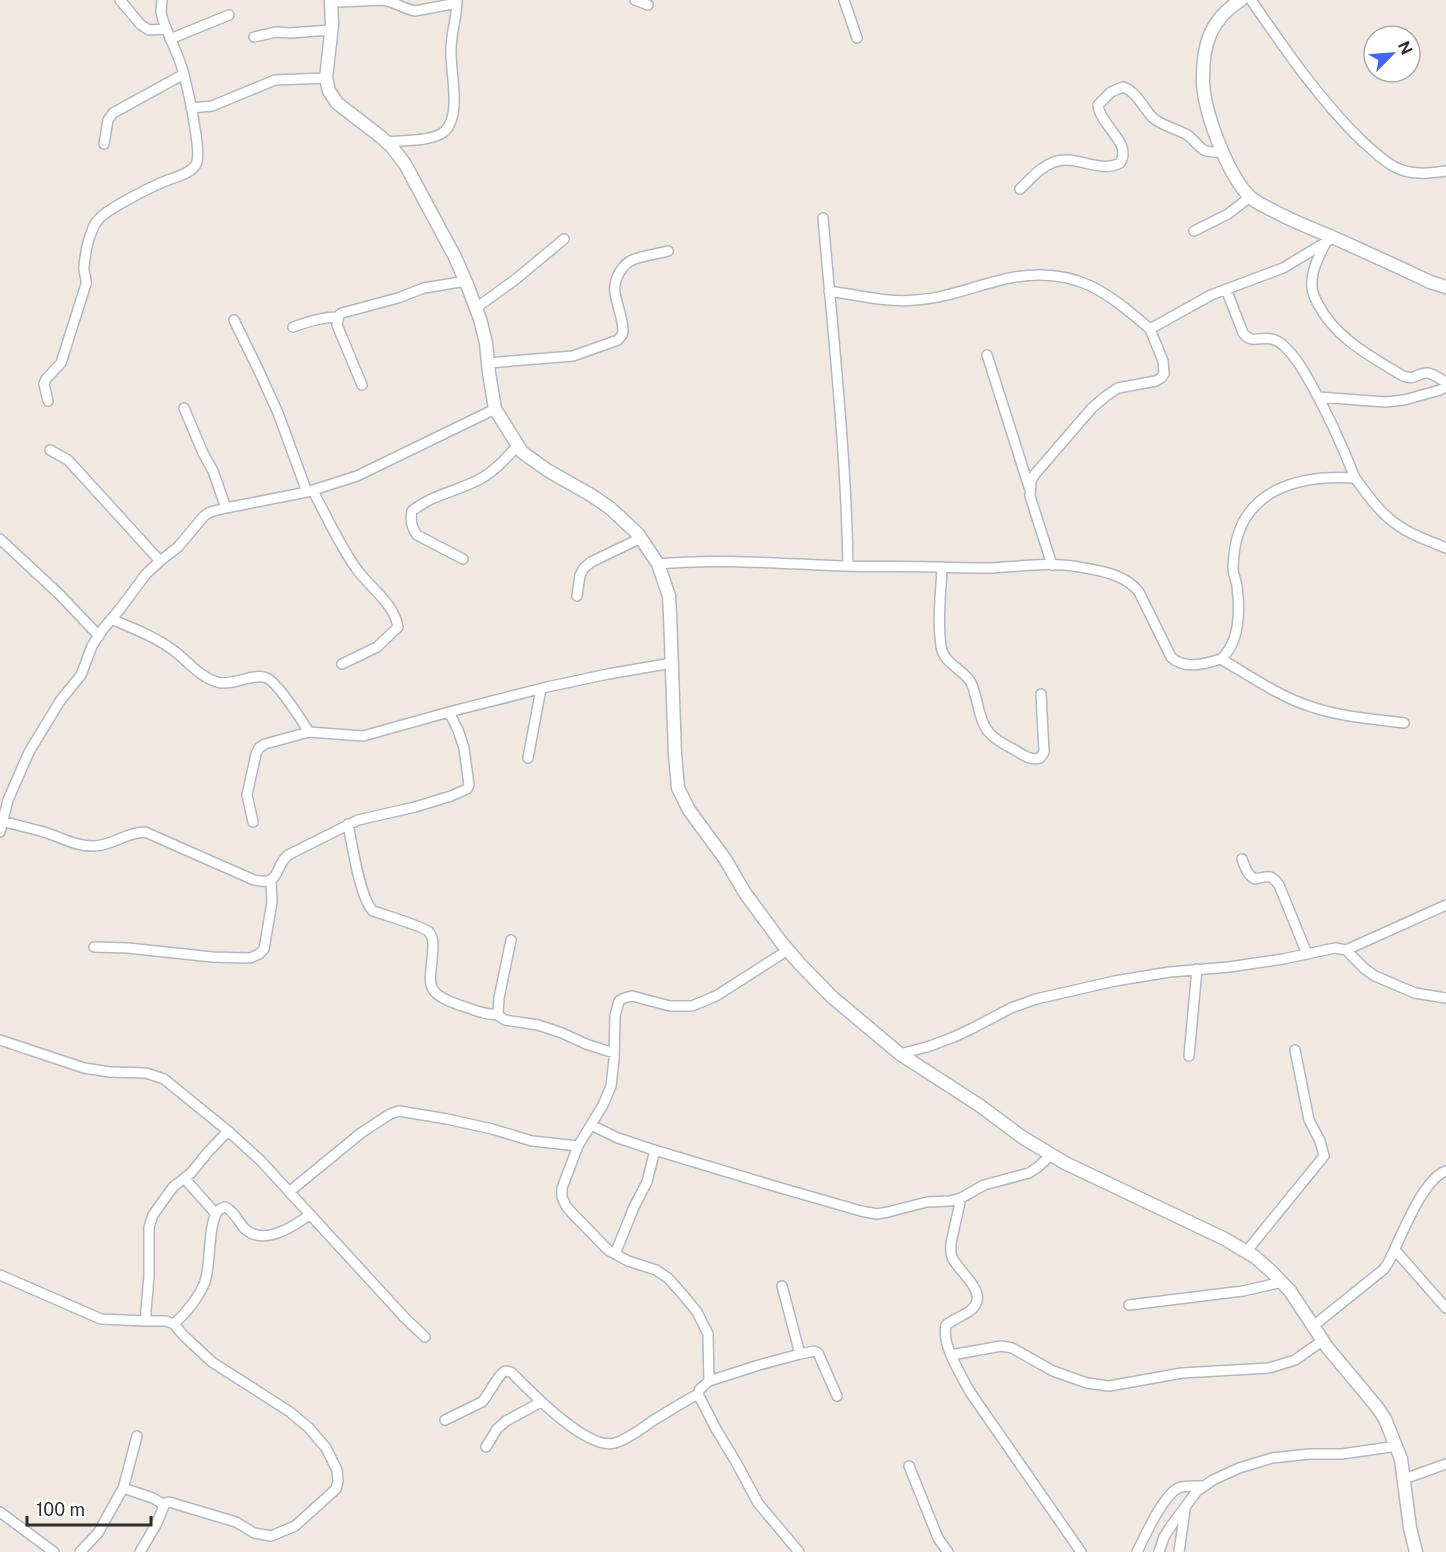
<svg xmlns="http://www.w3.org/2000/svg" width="1446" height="1552" font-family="'Public Sans',sans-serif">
<rect width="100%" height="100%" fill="#efe9e1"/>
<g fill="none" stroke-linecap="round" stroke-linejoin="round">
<!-- minor casing -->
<g stroke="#b4b7c1" stroke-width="12">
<path id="minor" d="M120 0 141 25 149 30 166 29
M331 0 338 2 384 0C395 2 404 9 415 11L457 3
M635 0 648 5
M844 0 857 38
M1251 0C1285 49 1318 98 1361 140 1371 149 1381 159 1393 166 1408 175 1429 174 1446 171
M254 37 276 32 290 33 331 30
M170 39 229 15
M191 108 212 106 275 80 326 78
M387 142C402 140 433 142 445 131 462 114 450 72 451 50 451 33 457 17 457 0
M104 144 108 120 113 113 184 74
M1020 189C1031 179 1040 167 1054 162 1076 154 1100 174 1120 163 1133 143 1100 126 1098 105L1111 92 1123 87C1136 91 1143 107 1152 117 1162 126 1174 128 1186 134 1193 138 1197 146 1204 150 1210 153 1217 152 1223 152
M823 218C833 334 846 450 848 566
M1194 231 1228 214 1250 197
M1326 242C1320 255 1312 268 1312 282 1311 290 1314 297 1318 304 1336 339 1372 357 1403 376 1416 381 1417 372 1428 373 1434 374 1440 379 1446 382
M1226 289 1243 333C1254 348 1266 329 1284 346 1296 357 1303 370 1311 384 1328 414 1342 445 1355 478
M829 291C858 295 887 303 916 300 950 298 981 283 1015 277 1076 267 1107 292 1150 329
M476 308 516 279 564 239
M234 320 258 369 278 413 307 492
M293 327C308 322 322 317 337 317
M987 355 1029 487
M488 363 573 356 618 340 622 335 623 331C623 318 617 306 615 293 613 280 622 263 635 259 645 255 658 254 668 251
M362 385 337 325 339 315 342 313 398 298 424 288 466 281
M1318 397 1385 402 1404 400 1440 390 1446 387
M48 401 44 384 46 379 61 363 86 284C87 277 83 273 84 267 85 255 87 242 92 231 93 227 96 222 99 219 107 209 149 188 163 182 174 177 193 174 197 162 201 147 186 78 180 62 175 48 168 34 163 20L161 12 162 0
M184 408 203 453 213 471 226 508
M50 450 68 460 160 561
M313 491C327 517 340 547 358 571 372 589 394 604 398 627L377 647 342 664
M0 539 59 594 99 636
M463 559 417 535C411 527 410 520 412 511 433 494 459 491 482 478 496 470 506 458 517 446
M658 564C720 558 783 564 845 566 877 567 909 566 941 567 958 568 975 568 991 568 1018 567 1046 562 1073 566 1097 570 1124 573 1139 592L1171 657C1184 670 1205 664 1221 659 1240 642 1240 610 1237 586 1236 580 1233 574 1233 568 1233 563 1234 558 1234 554 1241 490 1298 474 1355 478 1368 495 1380 514 1399 526 1413 536 1430 541 1446 548
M1052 565 1030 496 1031 481 1035 474 1092 408 1106 396 1118 388 1156 381 1161 378 1164 374 1163 361 1150 329 1211 295 1283 268 1333 238
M942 567C941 593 937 620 941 646 943 663 961 668 970 681 974 687 975 695 977 702 983 731 989 737 1015 750 1023 755 1031 761 1040 758L1044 752 1041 694
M577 596 580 575 584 568 591 562 641 538
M111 619C132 628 154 636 173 650 187 660 199 677 217 682 232 687 254 672 267 678 278 683 302 721 309 732
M1221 659C1250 676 1280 697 1312 707 1342 717 1373 719 1404 723
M528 758 541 689
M2 821C16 825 30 828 44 832 60 837 77 847 95 846 113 845 127 832 145 832L254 880C282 886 273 868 288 855L358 820 415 807 451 796 467 789 469 785 464 748 458 730 449 712
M253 822 247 795 256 754 259 748 265 744 309 732 363 736 449 712 547 687 608 674 672 663
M348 824C352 844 360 899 373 911 382 914 425 927 429 932 432 936 433 941 433 945 432 983 419 992 462 1006 473 1009 486 1016 498 1014
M0 832 8 800 29 752 60 701 81 675 92 646 103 629 120 609 146 574 160 561 178 547 204 516 210 512 226 508 307 492 357 476 495 409
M1242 859C1245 867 1247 875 1255 879 1268 876 1271 874 1279 885L1307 954
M511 940 499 998 498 1014 499 1016 505 1020 538 1025 562 1033 586 1044 614 1053
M94 947 128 948 212 957 250 958 259 954 264 949 272 902 271 880
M1346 950 1446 905
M0 1040 84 1068 110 1072 146 1073 164 1079 228 1131 261 1161 405 1318 425 1337
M900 1054 930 1046 954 1037 971 1029 1011 1008 1036 999 1115 981 1145 976 1170 972 1229 967 1283 959 1335 948 1346 950 1365 969 1375 976 1415 993 1446 998
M1189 1056 1197 969
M591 1125 618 1138 651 1149 774 1186 861 1211 877 1214 888 1212 927 1202 950 1201 961 1198 984 1185 1029 1173 1038 1167 1051 1155
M185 1179 216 1214
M289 1192 361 1133 390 1114 399 1111 447 1119 492 1129 532 1141 578 1146
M961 1198 951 1243C951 1247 950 1252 952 1257 958 1272 991 1293 971 1310 963 1316 954 1319 946 1325 941 1344 961 1375 970 1392L1081 1552
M1395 1250 1446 1308
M1246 1252 1324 1156 1320 1141 1309 1120 1295 1050
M615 1254 634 1207 647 1182 655 1150
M0 1275 101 1319 146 1321H166L174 1324 183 1335 212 1362 290 1412 309 1428 326 1448 337 1470 338 1481 336 1489 295 1526 271 1536 254 1533 236 1522 169 1502 165 1503 157 1523 140 1552
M1129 1305 1243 1291 1282 1282
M146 1321V1310L149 1277V1227L153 1215 173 1187 191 1173 208 1152 228 1131
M174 1324C187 1312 198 1299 205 1282 211 1264 208 1225 217 1212 220 1208 221 1209 225 1207 233 1210 238 1221 244 1228 263 1247 293 1227 309 1215
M1312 1327 1384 1269 1388 1263C1400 1240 1422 1179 1446 1171
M800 1354 814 1351 818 1353 837 1396
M951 1355 1001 1346 1012 1348 1053 1371 1087 1383 1109 1386 1182 1373 1269 1368 1295 1360 1322 1341
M709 1381 759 1365 800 1354 782 1286
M698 1394 700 1389 709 1381 708 1334 697 1312 684 1296 668 1278 656 1270 628 1261 608 1250 573 1214 566 1206 562 1197V1188L578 1146 603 1105 611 1086 614 1060 615 1016 619 1001 624 998 632 996 670 1006H692L716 996 788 950
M445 1420 482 1402C488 1396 500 1371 506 1371 508 1371 509 1372 511 1372 530 1391 587 1451 615 1443 629 1439 642 1428 654 1420 669 1411 683 1402 698 1394L716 1429 736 1462 758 1503 799 1552
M486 1447 497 1429 506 1421 541 1402
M909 1466 938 1538 948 1552
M1404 1479 1446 1464
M123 1489 137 1436
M0 1512 54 1552
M80 1552 98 1533 122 1490 126 1489 153 1498 164 1505
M1137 1552C1145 1536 1162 1497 1178 1488 1185 1485 1195 1486 1202 1486
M1159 1552 1164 1537 1171 1526 1197 1491 1213 1480 1239 1468 1272 1458 1309 1454H1342L1397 1446
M1179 1552 1185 1510"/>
</g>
<!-- tertiary casing -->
<g stroke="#b4b7c1" stroke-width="15">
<path id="tertiary" d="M331 0 332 25 326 78 329 91 337 103 381 137 392 147 405 164 455 257 468 287 480 319 486 343 489 373 495 409 522 452 547 470 591 495 610 508 638 534 658 564 669 596 670 614 675 754 678 788 689 810 725 859 745 893 781 942 799 963 832 997 900 1054 979 1105 1022 1137 1065 1163 1225 1239 1255 1257 1272 1272 1290 1291 1327 1347 1377 1407 1385 1419 1401 1459 1410 1528 1416 1552
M1241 0C1211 19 1203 43 1203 77 1202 109 1227 172 1248 195 1254 202 1264 206 1272 210 1290 220 1310 228 1330 236 1363 251 1397 266 1430 282L1446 287"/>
</g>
<!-- minor -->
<use href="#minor" stroke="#fff" stroke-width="9"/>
<!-- tertiary -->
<use href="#tertiary" stroke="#fff" stroke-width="12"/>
</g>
<!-- north arrow -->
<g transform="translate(1392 54) rotate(65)"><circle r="28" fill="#ffffff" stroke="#ababab" stroke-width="1.5"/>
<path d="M0-4.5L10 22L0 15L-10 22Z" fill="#4264fb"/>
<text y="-9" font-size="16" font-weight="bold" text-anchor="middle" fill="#2e2e2e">N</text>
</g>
<!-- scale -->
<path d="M27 1516v9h124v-9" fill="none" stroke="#2e2e2e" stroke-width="3"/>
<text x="36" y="1516" font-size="18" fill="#2e2e2e" stroke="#ffffff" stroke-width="4.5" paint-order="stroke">100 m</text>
</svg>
